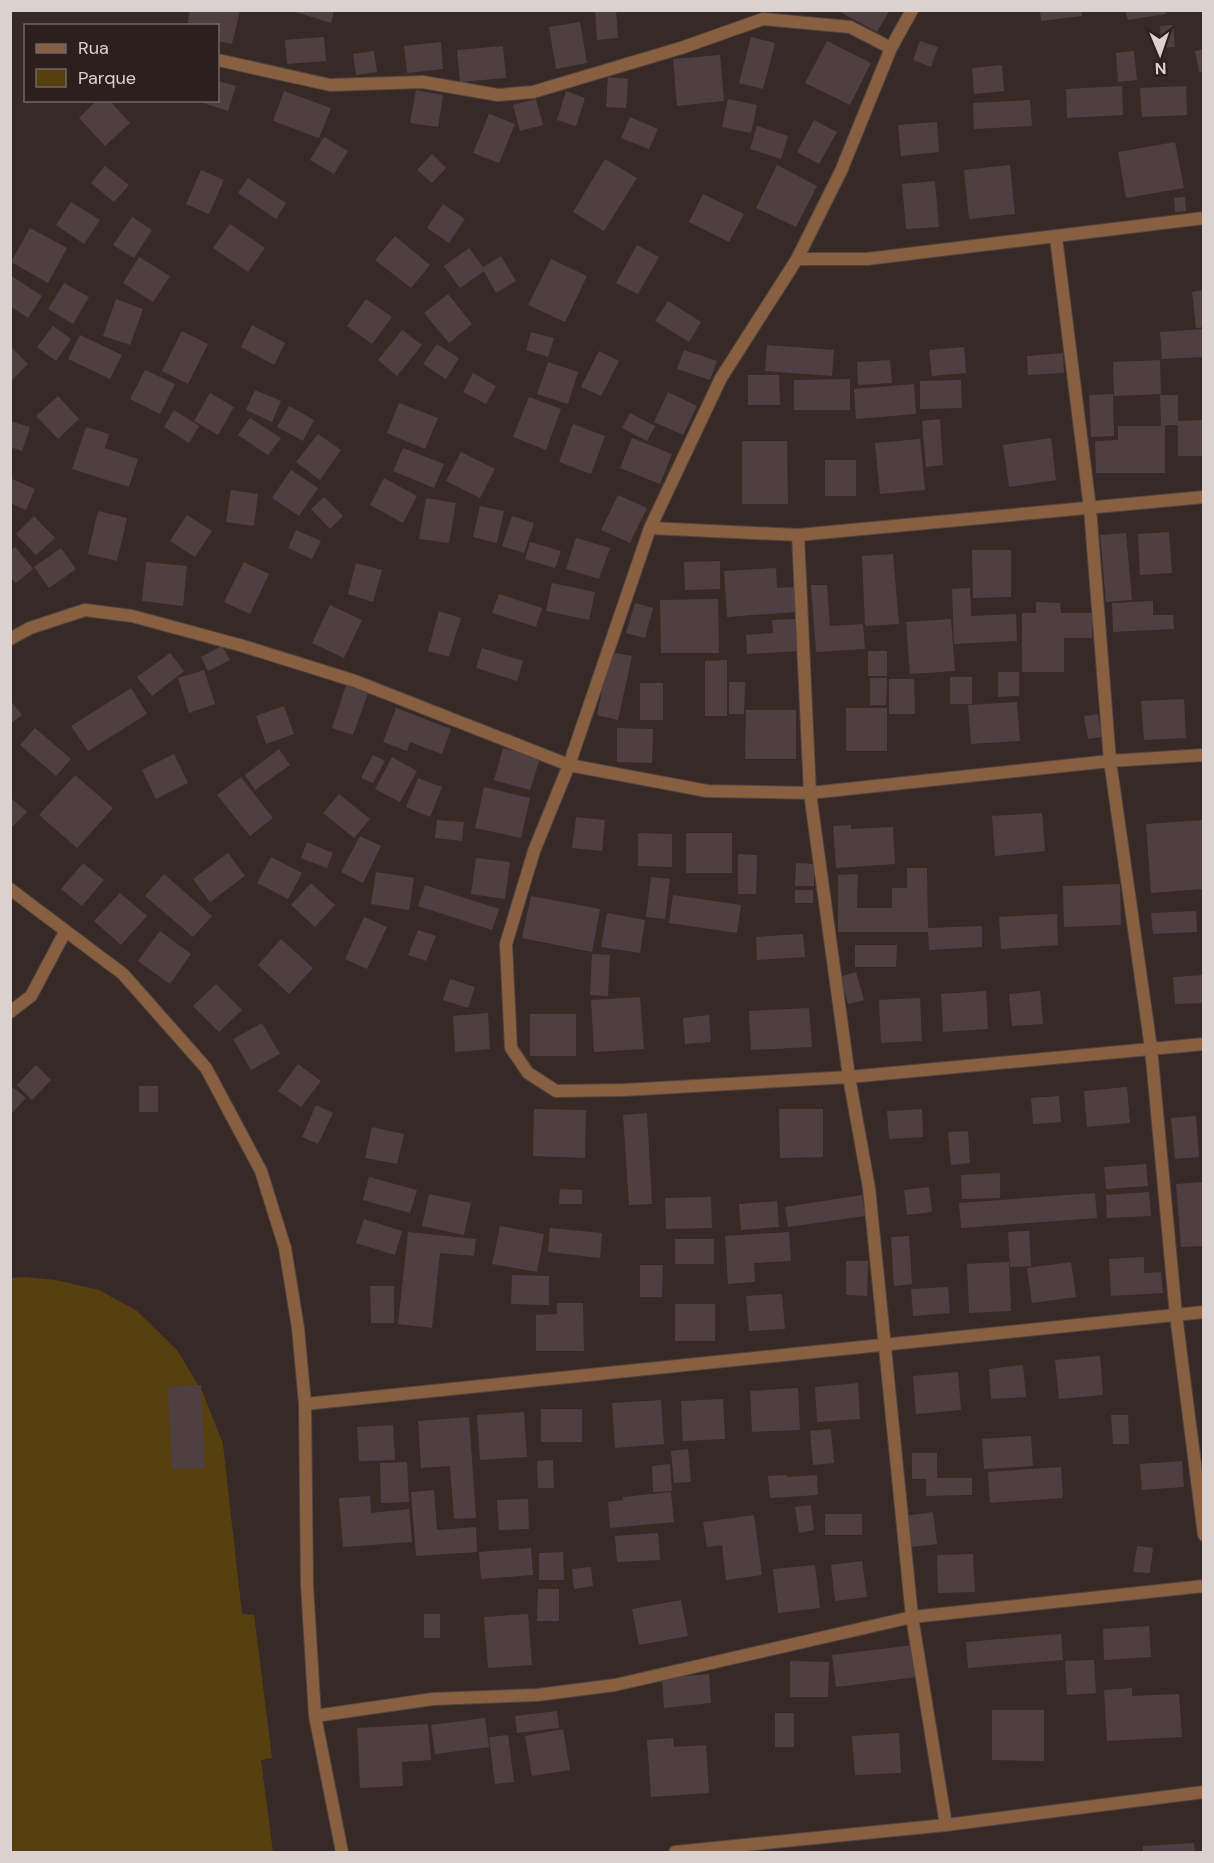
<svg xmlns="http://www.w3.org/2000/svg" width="1214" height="1863" font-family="'DM Sans',sans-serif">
<rect width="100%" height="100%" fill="#372925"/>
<!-- green -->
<path fill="#574010" d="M25 1277 56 1280 99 1290 137 1311 177 1350 203 1393 223 1444 242 1614 254 1615 272 1758 261 1760 273 1852H11L10 1278Z"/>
<!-- building -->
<path fill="#503f42" d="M190 10H240L232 44 218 41V26H187Z
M289 10H334L331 23Z
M595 10H616L618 38 597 40Z
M844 10H890L877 32 842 13Z
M1040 10H1081L1082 16 1041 21Z
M1125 10H1166V14L1128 20Z
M580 22 587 63 556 69 549 27Z
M1173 25 1175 47 1161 48 1160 26Z
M324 37 326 61 287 64 285 40Z
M751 37 775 43 763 89 739 83Z
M827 41 871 63 850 105 805 83Z
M920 41 938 47 931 67 913 60Z
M441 42 443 69 407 73 404 46Z
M503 46 506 78 460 82 457 50Z
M1204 49V71L1199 72 1195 51Z
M374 51 377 72 356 75 353 54Z
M1134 51 1137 80 1118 82 1116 53Z
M720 55 724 101 677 106 673 59Z
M1002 65 1004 91 974 94 972 68Z
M608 77 628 79 626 108 606 107Z
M218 81 236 86 228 111 197 101 218 100Z
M1122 86 1123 115 1067 118 1066 89Z
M1186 86 1187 115 1142 117 1140 88Z
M416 90 443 95 438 127 410 123Z
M284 91 331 108 319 138 273 121Z
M566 91 585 98 576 126 557 120Z
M536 99 543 125 520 131 513 105Z
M728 99 757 105 751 133 722 127Z
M97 100H109L130 123 105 146 79 118Z
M1030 100 1032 126 974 129 973 103Z
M489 114 515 124 499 163 473 153Z
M630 117 658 129 649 149 621 138Z
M814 120 837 132 819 164 797 152Z
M937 122 939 152 901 156 898 125Z
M757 126 788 136 781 159 750 149Z
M324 137 348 151 334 174 310 160Z
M1175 142 1184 188 1126 198 1118 152Z
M432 154 446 168 432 183 417 170Z
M605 159 637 178 604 231 573 212Z
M777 165 817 186 796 227 756 208Z
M1010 165 1015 214 969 219 964 170Z
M105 166 129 185 114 202 91 183Z
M201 170 224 180 209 214 186 204Z
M248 178 286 203 276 219 238 193Z
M935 181 939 227 906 229 902 184Z
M703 194 744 214 729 242 689 222Z
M1185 197 1186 211 1175 212 1174 198Z
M71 202 100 220 84 244 56 225Z
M443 204 465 219 449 243 427 228Z
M132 217 152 230 134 258 113 245Z
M230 224 265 248 248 272 213 248Z
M30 228 67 248 48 283 11 262Z
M395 236 430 265 411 288 375 260Z
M637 245 659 257 638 294 616 283Z
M469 248 483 267 501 256 516 281 496 293 484 271 460 288 444 266Z
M139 257 170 276 153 302 123 283Z
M551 259 587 276 565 322 528 305Z
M10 275 42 296 28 318 10 306Z
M64 283 89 297 73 324 48 309Z
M1204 290V327L1196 328 1192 292Z
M448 294 472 324 449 343 424 313Z
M116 299 143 309 130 345 103 336Z
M366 299 392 317 372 344 347 326Z
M668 301 701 322 689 342 655 321Z
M252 325 285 343 274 365 241 347Z
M53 326 71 339 56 361 37 347Z
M1204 329V357L1162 359 1160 332Z
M402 330 422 345 397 376 378 360Z
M182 331 208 344 188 384 162 371Z
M531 332 554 338 548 357 526 350Z
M80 335 122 355 110 379 68 359Z
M437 344 459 358 446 379 423 364Z
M767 345 834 350 832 376 765 371Z
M964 347 966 373 932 376 929 350Z
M12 348 28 364 12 380 10 350Z
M684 350 717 361 710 380 677 369Z
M599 351 619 361 601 396 581 387Z
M1063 353 1064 373 1028 375 1027 356Z
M890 360 892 383 858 385 857 362Z
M1160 360 1161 394 1114 396 1113 362Z
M548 362 578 372 568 404 537 394Z
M145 370 175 384 160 414 130 399Z
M473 373 496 386 486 404 463 392Z
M748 375H779L780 405H748Z
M850 379V410H794V380Z
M961 380 962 408 920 409V381Z
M914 384 916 414 856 419 854 389Z
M255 390 281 401 272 422 246 410Z
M668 392 697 406 683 435 654 422Z
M210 393 234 407 218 435 194 421Z
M1113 394 1114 436 1091 437 1089 395Z
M1160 395H1178V421L1204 420V456H1178V425H1165V473H1096L1095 441 1118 440V426H1161Z
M58 396 79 419 58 439 36 416Z
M529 397 561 409 546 450 513 437Z
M399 403 438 418 425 449 387 433Z
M289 406 314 420 303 441 277 427Z
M174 410 199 426 189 443 164 427Z
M630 413 655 426 647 441 622 428Z
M250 418 281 438 268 455 238 435Z
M940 419 943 465 926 467 922 421Z
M10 421 30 427 22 451 10 447Z
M573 424 605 436 591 474 559 462Z
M86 427 109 434 105 448 138 459 129 487 72 469Z
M318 434 341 450 320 480 296 462Z
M632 438 672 454 660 484 620 468Z
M1051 438 1056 480 1009 487 1003 445Z
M920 439 925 490 880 494 875 443Z
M742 441H787L788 504H742Z
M403 448 444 464 434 488 393 471Z
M461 452 495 469 480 498 446 481Z
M825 460H856V496H825Z
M291 470 318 488 299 516 272 498Z
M10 478 35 489 26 510 10 503Z
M384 478 417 496 403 523 370 505Z
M231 490 258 494 254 526 226 522Z
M618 495 647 508 630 543 601 530Z
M324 497 343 516 330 529 311 509Z
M426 498 456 503 449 543 419 539Z
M480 506 504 511 497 543 473 537Z
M98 511 127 518 117 561 88 554Z
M187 515 212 531 195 557 170 541Z
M34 516 55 538 36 555 16 534Z
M512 516 534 523 524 553 502 546Z
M296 530 321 541 312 559 288 548Z
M1169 532 1172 573 1140 575 1138 534Z
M1126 533 1132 600 1106 602 1100 535Z
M576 538 610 548 599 579 566 569Z
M530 542 561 551 555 568 525 559Z
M15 547 33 569 16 583 10 577V551Z
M61 548 76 569 49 588 34 567Z
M972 550H1011V597L973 598Z
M893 554 899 624 865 626 862 556Z
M720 561V589L685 590 684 562Z
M146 562 187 566 183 606 142 601Z
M244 562 269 574 250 614 224 602Z
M356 563 382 570 373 602 348 594Z
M776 568 777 588 794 587 796 612 727 617 724 571Z
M552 583 595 592 589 620 546 611Z
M811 585H827L830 626 863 624 865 649 816 652Z
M970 588 971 616 1016 614 1017 641 954 644 952 589Z
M499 594 542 608 536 627 492 613Z
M718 599 719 653H661L660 600Z
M1153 601V615H1173L1174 629 1113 632 1112 603Z
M1036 602 1060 603 1061 613H1092V638H1064V672H1022V613H1036Z
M635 603 653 608 645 638 626 633Z
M330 605 362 620 344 658 312 643Z
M439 611 461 618 449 657 428 651Z
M797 619 799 651 747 654 746 635 773 633 772 620Z
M951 619 955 671 910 674 906 622Z
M222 646 230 660 208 671 201 657Z
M482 648 523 661 517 681 476 668Z
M868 651H887V676H868Z
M610 652 632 656 618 720 597 715Z
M170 653 184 671 152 696 137 677Z
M727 660V716H705V661Z
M204 670 215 704 189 713 178 678Z
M998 672H1019V696L998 697Z
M950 677H972V704H950Z
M870 678H887L886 705H870Z
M889 679H914L915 714H889Z
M729 682H745L744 714H729Z
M640 683H663V720H640Z
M346 685 368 693 353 735 332 728Z
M131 688 147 714 88 751 71 726Z
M1184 699 1186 738 1144 740 1141 701Z
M10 700 22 715 10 724Z
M1017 702 1020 741 971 744 968 705Z
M284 706 294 734 266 744 256 716Z
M396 708 451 729 442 754 410 742 407 751 383 742Z
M846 708H887V751H846Z
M746 710H796V759H745Z
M1098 714 1102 737 1088 739 1084 716Z
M35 728 71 759 56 776 20 745Z
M617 728 653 729 652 763 617 762Z
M503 748 540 758 530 790 494 780Z
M279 749 290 765 255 790 245 775Z
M174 754 188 783 156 799 142 770Z
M373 755 385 761 373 783 361 778Z
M392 757 417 771 400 802 375 789Z
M75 775 113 808 77 848 39 815Z
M241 777 273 818 250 836 217 795Z
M418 778 442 787 430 817 406 807Z
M484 787 530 798 521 838 475 828Z
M339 794 370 819 354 838 323 813Z
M10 797 27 812 10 829Z
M1042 813 1045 851 995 856 992 816Z
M576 817 605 820 602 851 572 848Z
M437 820 464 822 462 841 435 838Z
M1204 820V889L1151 893 1146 824Z
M851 825V829L893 827 895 864 836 868 833 826Z
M638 833 672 834V867L638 866Z
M686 833H732V873H686Z
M360 836 381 846 363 883 341 872Z
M307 842 333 853 327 868 301 858Z
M228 853 245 876 210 902 193 879Z
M738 854 757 855 756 894H738Z
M271 857 302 873 288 899 257 883Z
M476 858 510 862 505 899 471 894Z
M83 863 104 880 82 906 61 889Z
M796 863 814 864V886H795Z
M907 868H927L928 928 982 926V947L929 950 928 932H838V875L858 874 857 908H892V888H907Z
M376 872 414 878 409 910 371 904Z
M164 874 212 916 193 937 145 896Z
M651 877 670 879 665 919 646 917Z
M311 883 335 905 315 927 291 905Z
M1120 884 1121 925 1064 927 1063 886Z
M425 885 499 909 492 930 418 906Z
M795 890H813V903H795Z
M120 893 147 916 121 945 94 921Z
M673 895 741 905 737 933 669 923Z
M531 896 600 909 592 952 522 938Z
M1196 911 1197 932 1153 934 1151 913Z
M607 913 645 920 640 953 601 947Z
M1057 914 1058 945 1001 949 999 917Z
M364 917 387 927 367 969 345 959Z
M418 930 436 936 426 961 408 955Z
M160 931 191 954 170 984 138 961Z
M803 934 805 957 757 960 756 937Z
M281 939 313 968 289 994 258 965Z
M855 945H897L896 967H855Z
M592 954 610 955 608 996 590 995Z
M856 972 864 1000 848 1004 840 977Z
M1204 975V1003L1175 1004 1173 977Z
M450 979 475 987 468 1008 443 1000Z
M216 984 242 1010 219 1032 193 1006Z
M986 991 988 1029 943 1032 941 994Z
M1040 991 1043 1024 1012 1026 1009 994Z
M640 997 644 1049 594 1052 591 1000Z
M920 998 922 1041 881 1043 879 1000Z
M809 1008 812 1047 751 1050 749 1011Z
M488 1013 490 1049 455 1052 453 1016Z
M530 1014H576V1056H530Z
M709 1015 711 1042 685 1044 683 1018Z
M262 1023 280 1054 251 1070 233 1039Z
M298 1064 321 1081 301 1107 278 1091Z
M36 1065 51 1080 32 1100 17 1085Z
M10 1085 26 1098 12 1113 10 1112Z
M139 1086H158V1112H139Z
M1127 1087 1130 1123 1087 1127 1084 1091Z
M1059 1096 1061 1122 1033 1124 1031 1098Z
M316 1105 333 1113 318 1144 302 1137Z
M534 1109 586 1110 585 1158 533 1156Z
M779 1109H823V1157L780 1158Z
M922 1109 923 1137 889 1139 887 1111Z
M647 1113 652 1204 629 1205 623 1115Z
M1196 1116 1199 1157 1175 1159 1171 1118Z
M372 1127 404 1134 397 1164 365 1158Z
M968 1131 970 1163 951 1165 948 1132Z
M1146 1164 1148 1186 1106 1189 1104 1167Z
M1000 1173V1198L962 1199 961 1175Z
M369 1177 417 1190 410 1213 363 1200Z
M1204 1182V1246L1181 1247 1176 1184Z
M929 1187 932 1212 907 1215 904 1190Z
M560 1189 582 1190V1204H559Z
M1149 1192 1151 1216 1107 1218 1106 1195Z
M1095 1193 1097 1218 961 1228 959 1203Z
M429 1194 471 1203 464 1235 422 1226Z
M862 1195 865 1216 788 1227 785 1207Z
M711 1197 712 1228 666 1229 665 1198Z
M777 1201 779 1227 741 1230 739 1204Z
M364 1219 402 1231 395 1255 356 1243Z
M500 1226 544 1234 537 1272 492 1264Z
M550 1228 602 1233 600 1258 548 1252Z
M1029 1231 1031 1266 1010 1267 1008 1232Z
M408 1232 476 1239 474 1256 440 1253 432 1328 398 1324Z
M789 1232 791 1261 754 1263 755 1282 728 1284 725 1236Z
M909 1236 912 1284 894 1286 891 1237Z
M675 1239H714V1264H675Z
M1144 1257V1273L1161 1272 1163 1293 1111 1296 1109 1259Z
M846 1261H868L867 1296 846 1295Z
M1009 1262 1011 1311 969 1313 967 1264Z
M1071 1262 1076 1297 1032 1303 1027 1268Z
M640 1265H663L662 1297H640Z
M512 1275 549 1276V1305L511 1304Z
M370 1286H394V1323H371Z
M948 1287 950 1313 913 1316 911 1289Z
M782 1294 785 1329 749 1331 746 1296Z
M557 1303H583L584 1351H536V1315L557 1314Z
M675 1304H715V1341H675Z
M1100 1356 1103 1395 1059 1399 1055 1360Z
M1023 1365 1026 1397 991 1399 989 1369Z
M958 1372 961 1410 916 1414 913 1376Z
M858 1383 860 1419 817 1422 815 1387Z
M201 1385 205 1468 172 1469 168 1387Z
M798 1388 800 1430 752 1432 750 1391Z
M723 1399 725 1439 683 1441 681 1401Z
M661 1400 664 1444 615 1448 612 1403Z
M541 1409H582V1442H541Z
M524 1412 527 1457 480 1460 477 1415Z
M1111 1415H1128L1129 1444H1113Z
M469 1417 476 1518 454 1519 450 1466 421 1468 418 1421Z
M393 1425 395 1460 359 1461 357 1427Z
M831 1429 834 1463 813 1465 810 1431Z
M1031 1436 1033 1466 984 1469 982 1439Z
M688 1449 691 1482 674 1483 671 1451Z
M912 1453H937V1478H972V1495L926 1496V1479H912Z
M553 1460 554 1488H538L537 1461Z
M1182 1461 1184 1487 1142 1490 1140 1464Z
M407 1462 409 1502 381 1503 380 1463Z
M670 1464 672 1491 653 1492 652 1466Z
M1061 1467 1063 1498 990 1503 988 1472Z
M787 1475V1477L817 1475 818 1495 770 1498 768 1476Z
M434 1490 437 1530 476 1527 477 1552 416 1556 411 1492Z
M671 1492 674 1522 610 1528 608 1502 623 1500V1497Z
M370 1496 371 1513 409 1509 412 1542 343 1547 339 1498Z
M528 1499 529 1529 499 1530 497 1500Z
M811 1505 814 1530 799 1533 795 1507Z
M933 1512 937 1544 910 1547 905 1516Z
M825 1514H862V1535H825Z
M754 1515 762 1575 726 1580 722 1545 707 1547 703 1522Z
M658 1533 660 1560 617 1562 615 1536Z
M1137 1546 1153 1548 1150 1573 1133 1572Z
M531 1548 533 1575 481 1579 479 1552Z
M563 1552 564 1580H539V1553Z
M973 1554 975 1592 938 1593 937 1555Z
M862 1561 867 1597 835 1601 831 1565Z
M815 1565 820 1608 778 1613 773 1569Z
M591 1567 593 1586 574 1589 572 1569Z
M538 1589H559V1621H537Z
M681 1600 688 1636 639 1645 632 1609Z
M424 1614H440V1638H424Z
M528 1614 532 1665 488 1668 484 1617Z
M1149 1626 1151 1657 1104 1660 1103 1629Z
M1061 1634 1063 1660 968 1668 966 1642Z
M913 1645 917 1677 836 1687 832 1655Z
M1094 1660 1096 1693 1067 1695 1065 1661Z
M790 1661 829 1662 828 1697H790Z
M709 1674 711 1703 664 1708 662 1678Z
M1132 1688V1696L1179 1694 1182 1737 1107 1741 1104 1690Z
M992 1710H1044V1761L992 1760Z
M557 1711 559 1728 517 1733 515 1716Z
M775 1713H794V1747H775Z
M485 1718 489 1747 435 1754 431 1725Z
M428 1724 431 1760 402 1762 403 1786 360 1788 357 1728Z
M563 1729 570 1770 532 1776 525 1736Z
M899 1733 901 1773 855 1775 852 1736Z
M508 1735 514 1782 495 1784 489 1737Z
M673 1738 674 1747 706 1745 709 1793 651 1797 647 1740Z
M1194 1843 1195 1852H1143V1846Z"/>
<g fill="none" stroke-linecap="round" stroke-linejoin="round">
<!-- minor casing -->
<g stroke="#514440" stroke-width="14">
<path id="minor" d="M912 10 891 48 841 171 797 259 721 378 650 528 569 765 534 851 506 944 511 1048 528 1073 556 1091 624 1090 849 1077 1204 1044
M218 60 330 85 423 82 498 95 533 92 681 48 763 19 850 27 891 48
M1056 238 1090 508 1110 761 1151 1048 1176 1315 1204 1535
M797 259H867L1204 218
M650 528 798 535 1204 497
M798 535 810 793 849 1077 869 1188 912 1617 946 1825
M10 639 30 628 85 610 132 616 243 646 355 681 569 765 707 791 810 793 1110 761 1204 755
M10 889 123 974 206 1068 261 1171 285 1248 298 1328 305 1404 307 1585 315 1716 342 1852
M10 1012 31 996 65 932
M305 1404 1204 1312
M315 1716 433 1699 537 1695 615 1685 912 1617 1204 1586
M675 1852 946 1825 1204 1792"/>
</g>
<!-- minor -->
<use href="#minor" stroke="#885f41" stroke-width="12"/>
</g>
<!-- border -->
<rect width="1214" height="1863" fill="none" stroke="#dbd1cf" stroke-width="24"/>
<!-- legend -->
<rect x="24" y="24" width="195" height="78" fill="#2d1f1c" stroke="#736664" stroke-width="1.5"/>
<rect x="36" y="44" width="30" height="9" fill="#885f41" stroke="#736664" stroke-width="1.5"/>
<text x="78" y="54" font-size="18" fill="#dbd1cf">Rua</text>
<rect x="36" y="69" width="30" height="18" fill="#574010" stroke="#736664" stroke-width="1.5"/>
<text x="78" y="84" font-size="18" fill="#dbd1cf">Parque</text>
<!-- north arrow -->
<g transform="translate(1160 54) rotate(178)" stroke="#2d1f1c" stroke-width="4.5" paint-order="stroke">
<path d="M0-4.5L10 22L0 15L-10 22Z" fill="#dbd1cf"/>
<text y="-9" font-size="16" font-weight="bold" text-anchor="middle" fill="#dbd1cf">N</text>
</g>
</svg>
